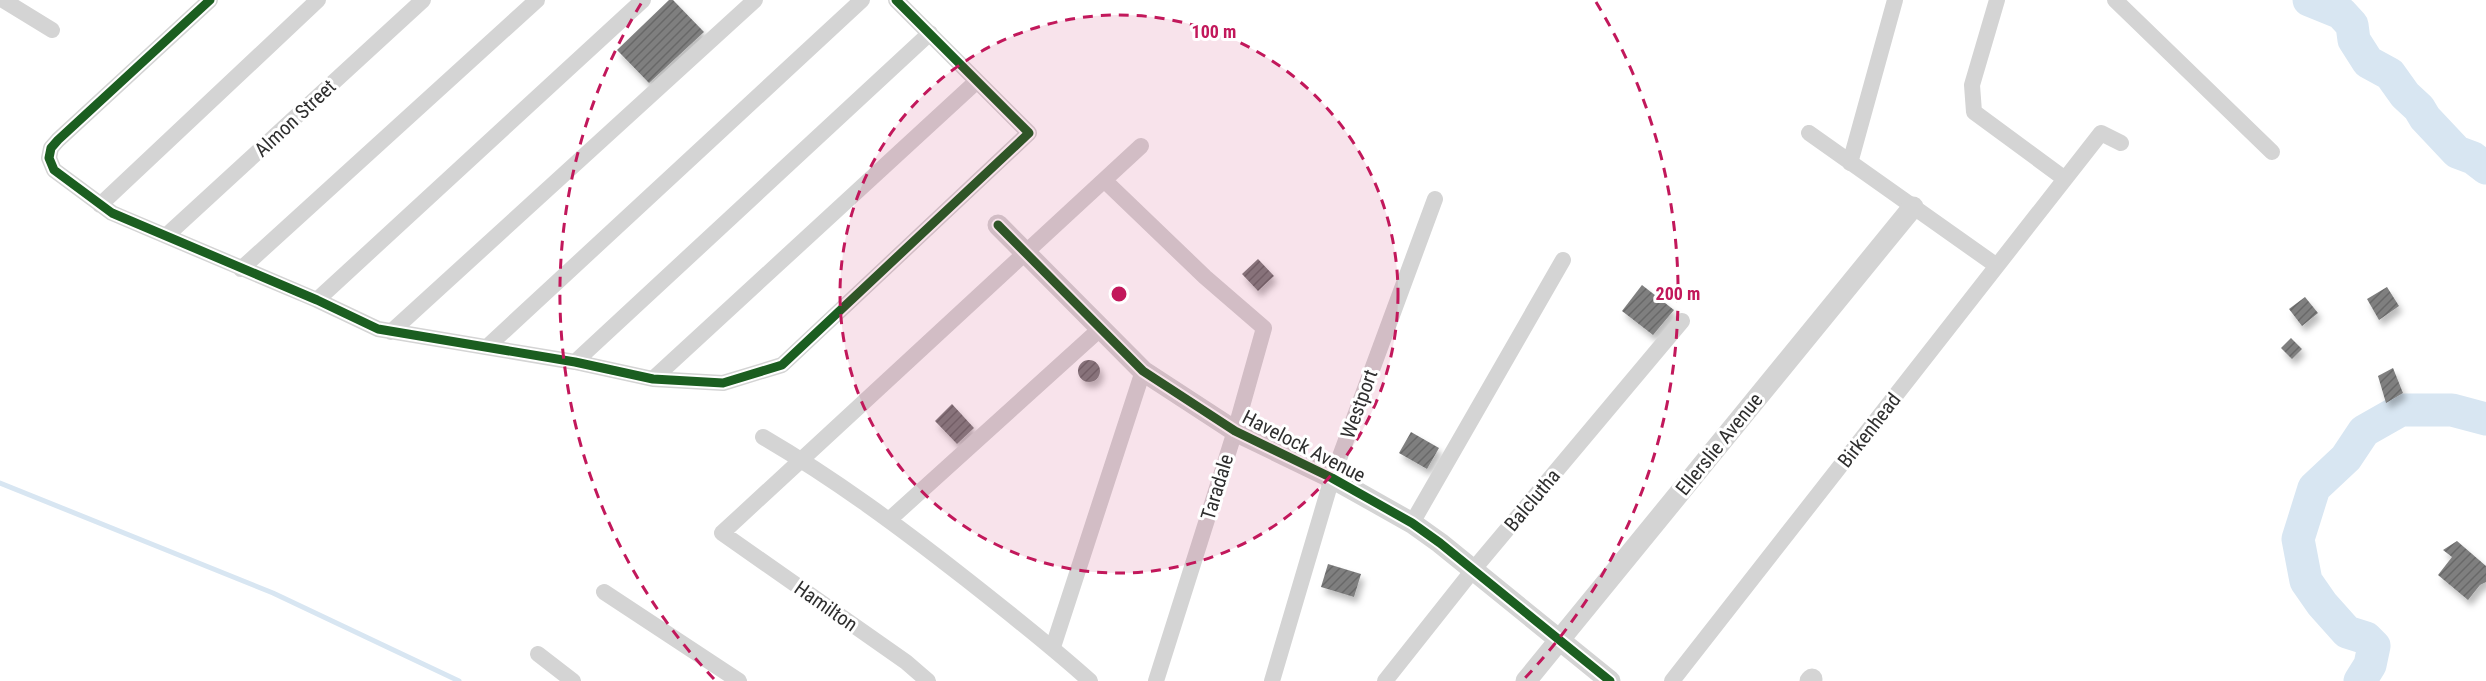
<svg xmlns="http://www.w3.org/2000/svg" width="2486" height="681" font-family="'Roboto Condensed',sans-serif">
<defs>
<pattern id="building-hatch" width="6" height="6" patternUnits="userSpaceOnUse" patternTransform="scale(1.5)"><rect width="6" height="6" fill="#7f7f7f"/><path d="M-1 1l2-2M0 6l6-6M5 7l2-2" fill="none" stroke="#686868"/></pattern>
<filter id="shadow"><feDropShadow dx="3.5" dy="6" stdDeviation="3" flood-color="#0004"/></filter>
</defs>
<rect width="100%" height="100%" fill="#fff"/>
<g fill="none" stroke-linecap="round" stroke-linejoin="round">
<!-- stream -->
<path stroke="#d8e6f2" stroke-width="5" d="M0 483 273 593 459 681"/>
<!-- river -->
<path stroke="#d8e6f2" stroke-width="33" d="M2309 0 2341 13 2352 25 2354 40 2368 62 2390 74 2405 95 2419 108 2425 118 2457 152 2473 158 2486 168
M2360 681 2370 665 2374 646 2366 638 2347 632 2322 604 2306 581 2298 539 2314 488 2346 458 2364 431 2401 410H2452L2486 419"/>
</g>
<!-- building -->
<path fill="url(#building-hatch)" filter="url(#shadow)" d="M669 0H673L704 32 649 83 617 50Z
M1258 259 1274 276 1258 291 1242 274Z
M1642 285 1674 310 1653 335 1622 311Z
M2387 287 2399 306 2379 320 2367 299Z
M2305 297 2318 313 2302 326 2289 309Z
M2291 338 2302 349 2292 359 2281 348Z
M1078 371a11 11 0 1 1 22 0a11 11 0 1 1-22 0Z
M2393 368 2403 393 2386 403 2378 376Z
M952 404 974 428 957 444 935 421Z
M1411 432 1439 448 1427 469 1399 453Z
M2457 541 2486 566V582L2480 585 2468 600 2438 575 2452 557 2443 550Z
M1328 564 1361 574 1354 597 1321 587Z"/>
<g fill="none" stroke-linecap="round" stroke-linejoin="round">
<!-- minor -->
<path stroke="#d4d4d4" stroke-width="16" d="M3 0 52 30
M210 0 58 140 51 148 49 158 54 170 112 213 317 300 378 329 575 362 653 379 723 383 782 365 1029 133 896 0
M1997 0 1972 85 1974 112 2065 179
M2115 0 2272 152
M1809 133 1997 266
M1850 163 1895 0
M1104 180 1205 277 1264 328 1235 431 1156 681
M100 205 318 0
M166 236 423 0
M241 269 537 0
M317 300 643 0
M391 332 755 0
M488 346 862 0
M575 362 930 33
M653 379 977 81
M763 437C835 479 901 528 966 579 1008 612 1050 645 1090 681
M890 519 1100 329
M1412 523 1563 260
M604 592 739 681
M1053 647 1143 371
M538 654 573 681
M928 681 906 662 722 533 1141 146
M1272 681 1332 478 1435 199
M1385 681 1473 570 1682 321
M1672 681 2101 133 2121 143"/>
<!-- tertiary -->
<path stroke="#d4d4d4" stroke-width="21" d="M998 225 1143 371 1235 431 1332 478 1412 523 1440 543 1610 681
M1526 681 1913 207
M1810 681 1812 679"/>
<!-- cycleway casing -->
<g stroke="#fff" stroke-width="13">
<path id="cycleway" d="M210 0 58 140 51 148 49 158 54 170 112 213 317 300 378 329 575 362 653 379 723 383 782 365 1029 133 896 0
M998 225 1143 371 1235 431 1332 478 1412 523 1440 543 1610 681"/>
</g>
<!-- cycleway -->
<use href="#cycleway" stroke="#1b5e20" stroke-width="9"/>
</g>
<!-- distance rings -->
<circle cx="1119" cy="294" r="279" fill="#c2185b" fill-opacity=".12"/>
<g fill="none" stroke="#c2185b" stroke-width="3" stroke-dasharray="10 8">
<circle cx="1119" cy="294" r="279"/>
<path d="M714 679A559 559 0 0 1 642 2M1596 2A559 559 0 0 1 1524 679"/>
</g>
<g text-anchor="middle" stroke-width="6" stroke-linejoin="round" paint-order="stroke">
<!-- street labels -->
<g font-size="20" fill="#2f2f2f" stroke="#fff">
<text transform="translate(295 118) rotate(-43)" y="7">Almon Street</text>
<text transform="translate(1359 404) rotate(-70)" y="7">Westport</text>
<text transform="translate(1869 430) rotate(-52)" y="7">Birkenhead</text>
<text transform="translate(1719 444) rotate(-51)" y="7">Ellerslie Avenue</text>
<text transform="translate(1304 446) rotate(27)" y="7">Havelock Avenue</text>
<text transform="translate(1217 487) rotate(-73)" y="7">Taradale</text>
<text transform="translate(1532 500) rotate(-50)" y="7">Balclutha</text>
<text transform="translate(826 606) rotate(35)" y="7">Hamilton</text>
</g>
</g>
<circle cx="1119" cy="294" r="9" fill="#c2185b" stroke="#fff" stroke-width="3"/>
<g font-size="18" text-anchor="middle" font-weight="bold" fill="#c2185b" stroke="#fff" stroke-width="6" stroke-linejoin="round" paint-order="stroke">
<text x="1214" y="38">100 m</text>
<text x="1678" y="300">200 m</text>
</g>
</svg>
